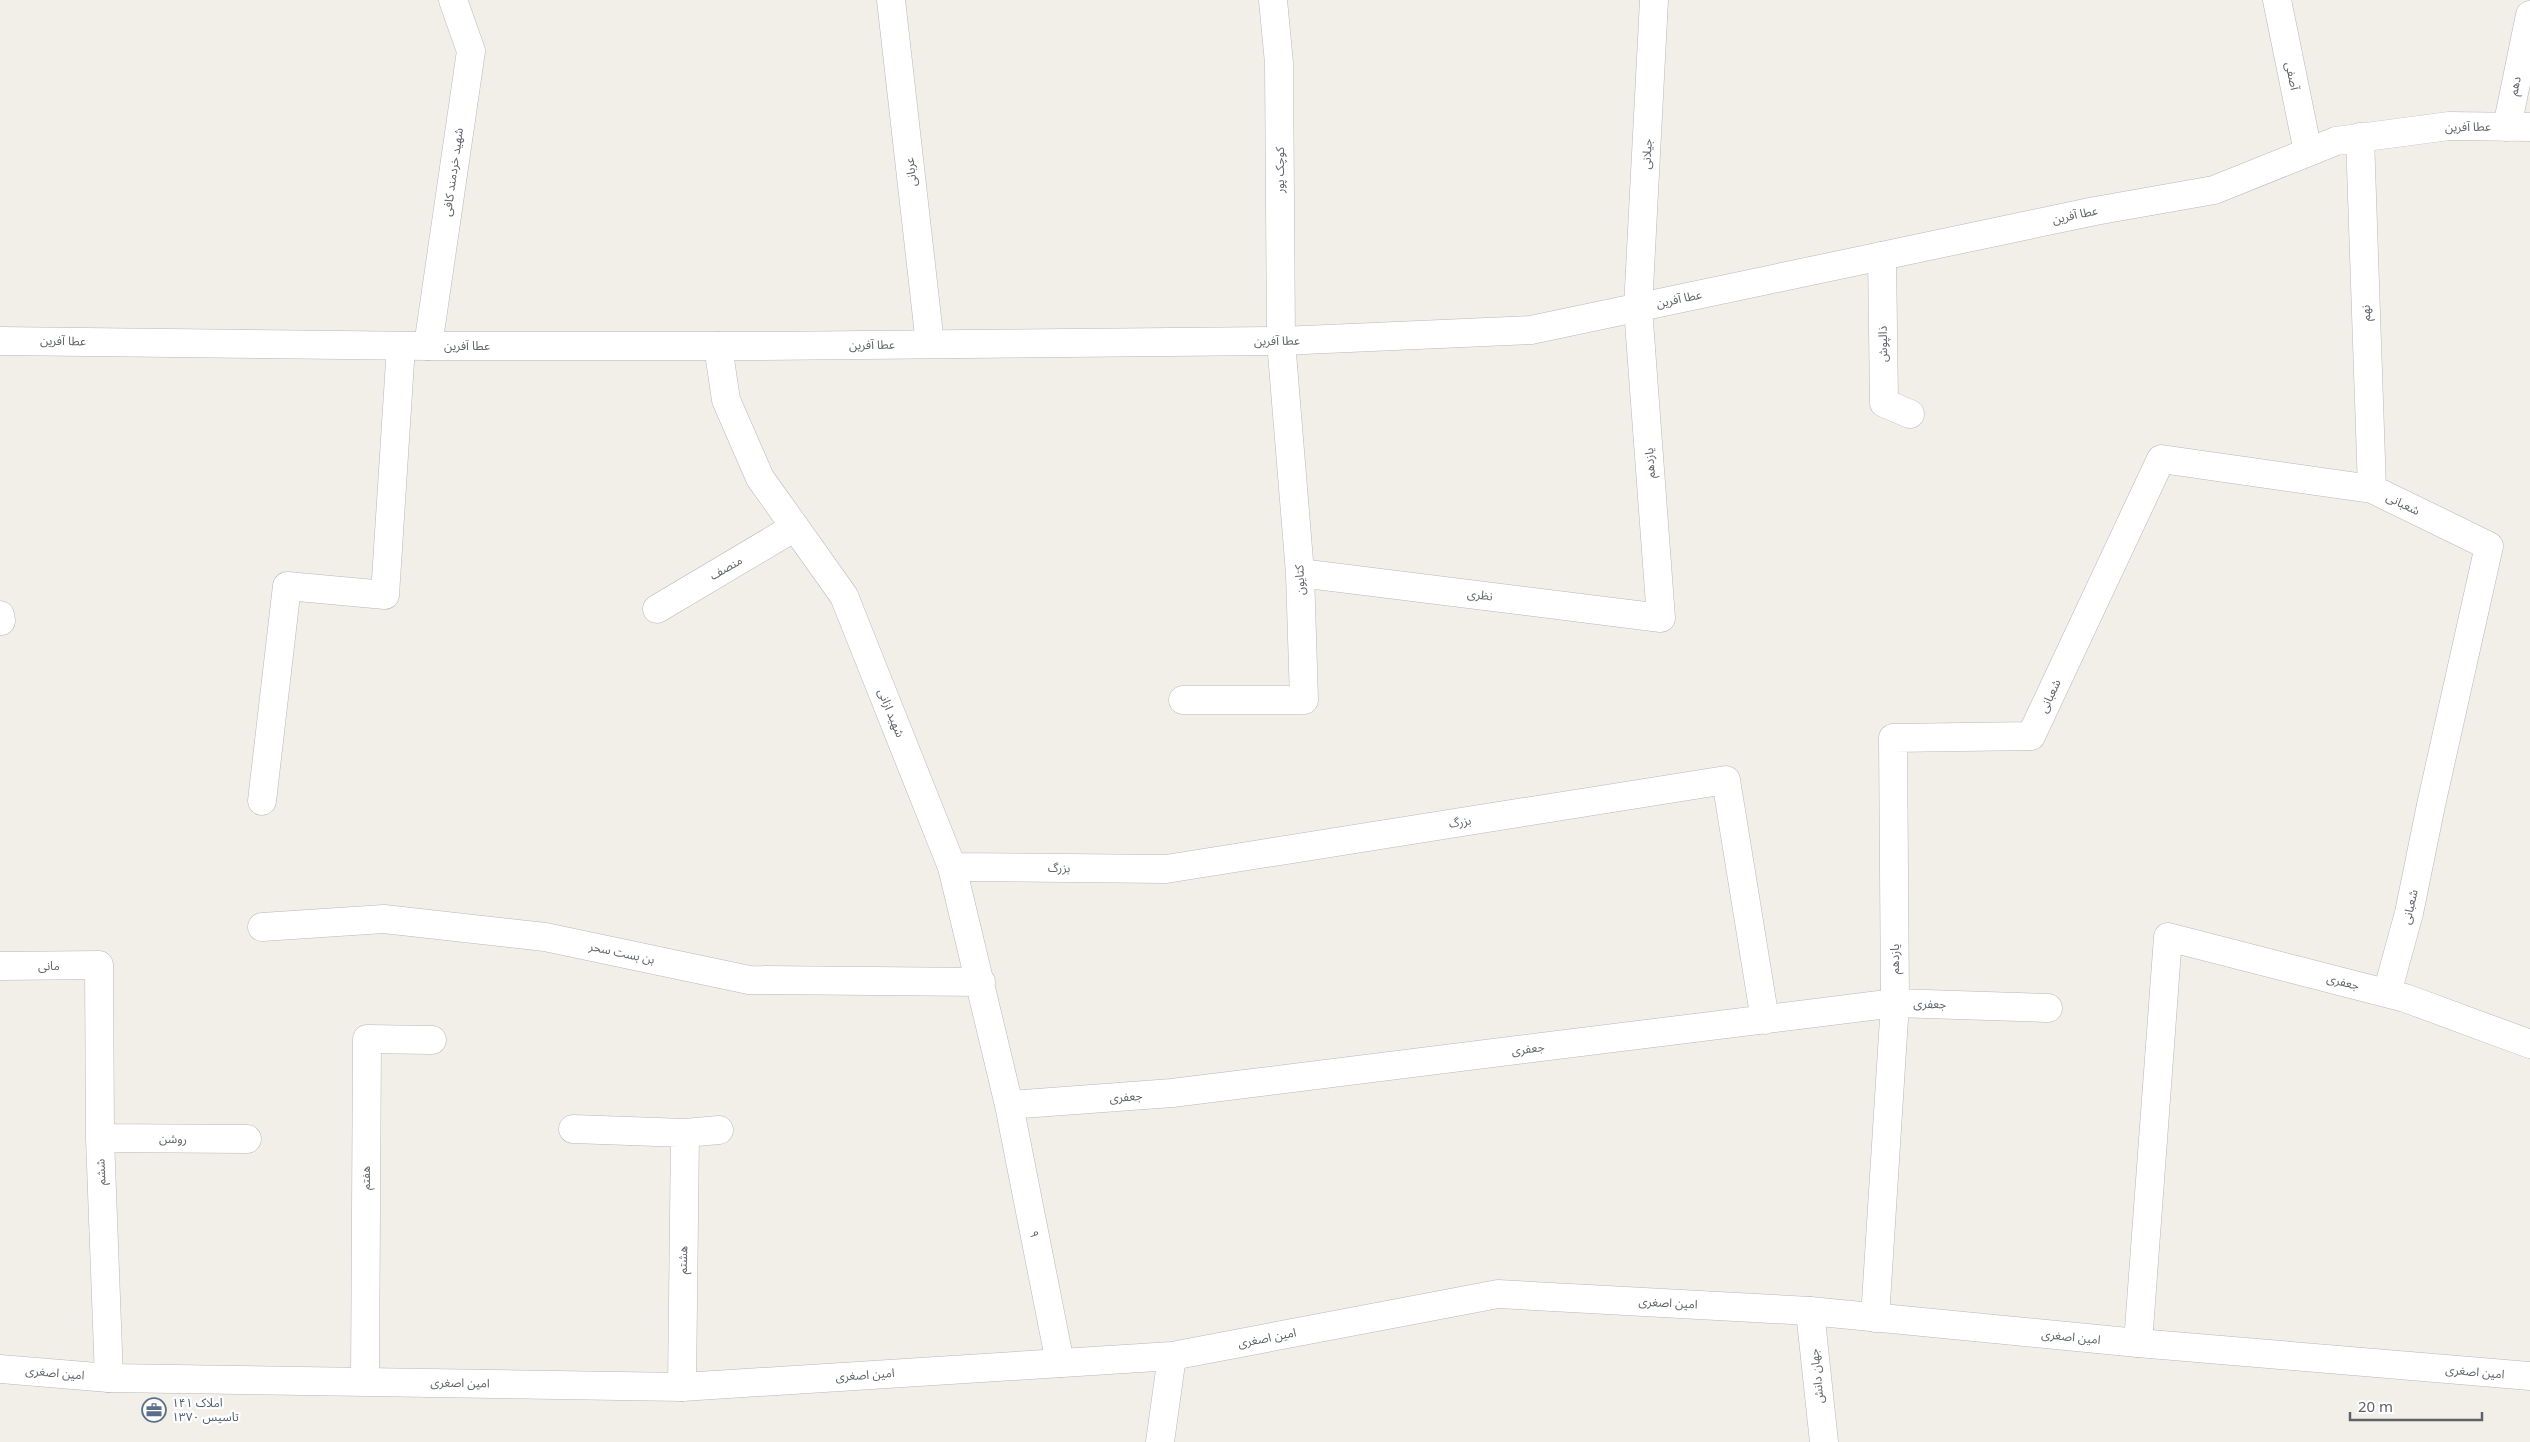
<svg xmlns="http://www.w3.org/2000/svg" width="2530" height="1442" font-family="'Noto Sans','Noto Sans Arabic',sans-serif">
<rect width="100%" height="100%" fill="#f1efe8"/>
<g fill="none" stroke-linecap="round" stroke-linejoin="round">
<!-- minor casing -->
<g stroke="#b5b8bc" stroke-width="29">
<path id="minor" d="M891 0 930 344
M2277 0 2308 152
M2507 127 2530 15
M2360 137 2372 489
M1882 256 1884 403 1910 414
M428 346 471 51 453 0
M718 346 726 400 760 478 844 596 952 867 1009 1105 1060 1363
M1300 573 1661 618 1638 308 1654 0
M657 609 795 527
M0 615 1 621
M1183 700H1304L1300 573 1281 341 1279 63 1273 0
M262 801 287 586 385 595 401 346
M952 867 1166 869 1726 780 1765 1020
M262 927 384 919 545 937 749 980 981 982
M0 966 99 965 100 1138 109 1378
M1009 1105 1172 1093 1895 1003 2048 1008
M573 1129 685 1133 719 1130
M100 1138 247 1139
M1810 1311 1824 1442
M1875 1318 1895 1003 1893 738 2031 736 2161 459 2372 489 2489 546 2431 805 2409 913 2387 993
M2138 1343 2168 937 2405 998 2530 1044
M365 1381 367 1039 432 1040
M682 1387 685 1133
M1160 1442 1172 1356"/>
</g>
<!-- tertiary casing -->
<g stroke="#b5b8bc" stroke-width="29">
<path id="tertiary" d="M0 341 428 346H756L1281 341 1531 330 2095 211 2214 190 2336 141 2449 126 2530 127
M0 1369 109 1378 682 1387 1172 1356 1498 1294 1810 1311 2138 1343 2530 1376"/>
</g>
<!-- minor -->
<use href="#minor" stroke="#fff" stroke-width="28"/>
<!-- tertiary -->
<use href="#tertiary" stroke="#fff" stroke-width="28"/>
</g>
<!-- icons -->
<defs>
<g id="office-ring" transform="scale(1.25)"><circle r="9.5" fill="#fff" stroke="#5c6f8a" stroke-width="1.5"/><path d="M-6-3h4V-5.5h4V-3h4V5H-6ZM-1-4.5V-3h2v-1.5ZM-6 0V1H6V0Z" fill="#5c6f8a"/></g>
</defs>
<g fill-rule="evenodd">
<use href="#office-ring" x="154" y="1410"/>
</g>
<g text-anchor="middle" stroke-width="4.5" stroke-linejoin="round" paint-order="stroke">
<!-- street labels -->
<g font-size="12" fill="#5f6368" stroke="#fff">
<text transform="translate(2292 76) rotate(78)" y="4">آصفی</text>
<text transform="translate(2515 86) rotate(-78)" y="4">دهم</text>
<text transform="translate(2468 127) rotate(-1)" y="4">عطا آفرین</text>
<text transform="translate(1647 154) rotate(-87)" y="4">جیلانی</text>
<text transform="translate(1280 170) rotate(-90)" y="4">کوچک پور</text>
<text transform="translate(453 172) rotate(-82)" y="4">شهید خردمند کافی</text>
<text transform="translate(911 172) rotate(-97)" y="4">عربانی</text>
<text transform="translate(2075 215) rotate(-12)" y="4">عطا آفرین</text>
<text transform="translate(1679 299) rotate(-12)" y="4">عطا آفرین</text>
<text transform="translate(2366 313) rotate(-92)" y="4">نهم</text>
<text transform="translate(63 341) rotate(1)" y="4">عطا آفرین</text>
<text transform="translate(1277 341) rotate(-1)" y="4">عطا آفرین</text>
<text transform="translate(1883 344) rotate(-91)" y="4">ذالپوش</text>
<text transform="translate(872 345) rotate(-1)" y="4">عطا آفرین</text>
<text x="467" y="350">عطا آفرین</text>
<text transform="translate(1650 463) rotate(-94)" y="4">یازدهم</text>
<text transform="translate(2403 504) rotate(26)" y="4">شعبانی</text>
<text transform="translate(726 568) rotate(-30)" y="4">منصف</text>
<text transform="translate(1300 580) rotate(-93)" y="4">کتایون</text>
<text transform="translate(1480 595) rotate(7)" y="4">نظری</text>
<text transform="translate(2050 696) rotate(-65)" y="4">شعبانی</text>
<text transform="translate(891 713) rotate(68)" y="4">شهید ازانی</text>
<text transform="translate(1460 822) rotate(-9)" y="4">بزرگ</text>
<text transform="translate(1059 868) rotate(1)" y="4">بزرگ</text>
<text transform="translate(2410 907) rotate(-77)" y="4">شعبانی</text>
<text transform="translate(622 953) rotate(12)" y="4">بن بست سحر</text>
<text transform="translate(1895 959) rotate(-90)" y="4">یازدهم</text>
<text x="49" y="970">مانی</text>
<text transform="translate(2343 982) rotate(14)" y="4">جعفری</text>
<text transform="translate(1930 1004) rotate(2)" y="4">جعفری</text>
<text transform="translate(1528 1049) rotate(-7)" y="4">جعفری</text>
<text transform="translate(1126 1097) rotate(-4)" y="4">جعفری</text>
<text transform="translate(173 1139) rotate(1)" y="4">روشن</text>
<text transform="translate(101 1172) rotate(-92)" y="4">ششم</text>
<text transform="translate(366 1178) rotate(-90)" y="4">هفتم</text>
<text transform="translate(1034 1234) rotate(79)" y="4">۹</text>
<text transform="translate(683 1260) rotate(-89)" y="4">هشتم</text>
<text transform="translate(1668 1303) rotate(3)" y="4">امین اصغری</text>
<text transform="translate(2071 1337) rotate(6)" y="4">امین اصغری</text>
<text transform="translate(1267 1338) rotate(-11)" y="4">امین اصغری</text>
<text transform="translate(2475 1372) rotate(5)" y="4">امین اصغری</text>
<text transform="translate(55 1373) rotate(5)" y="4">امین اصغری</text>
<text transform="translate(865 1375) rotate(-4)" y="4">امین اصغری</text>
<text transform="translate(1817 1376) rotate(-96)" y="4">جهان دانش</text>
<text transform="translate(460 1383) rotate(1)" y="4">امین اصغری</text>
</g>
<!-- service labels -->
<g font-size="12" fill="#4e5e75" stroke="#fff" text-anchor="start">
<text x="172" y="1407">املاک ۱۴۱<tspan x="172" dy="14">تاسیس ۱۳۷۰</tspan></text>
</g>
</g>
<!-- scale -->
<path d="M2350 1412v8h132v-8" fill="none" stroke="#5f6368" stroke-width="2.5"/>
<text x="2358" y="1412" font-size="15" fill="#5f6368" stroke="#ffffff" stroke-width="4" paint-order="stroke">20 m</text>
</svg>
